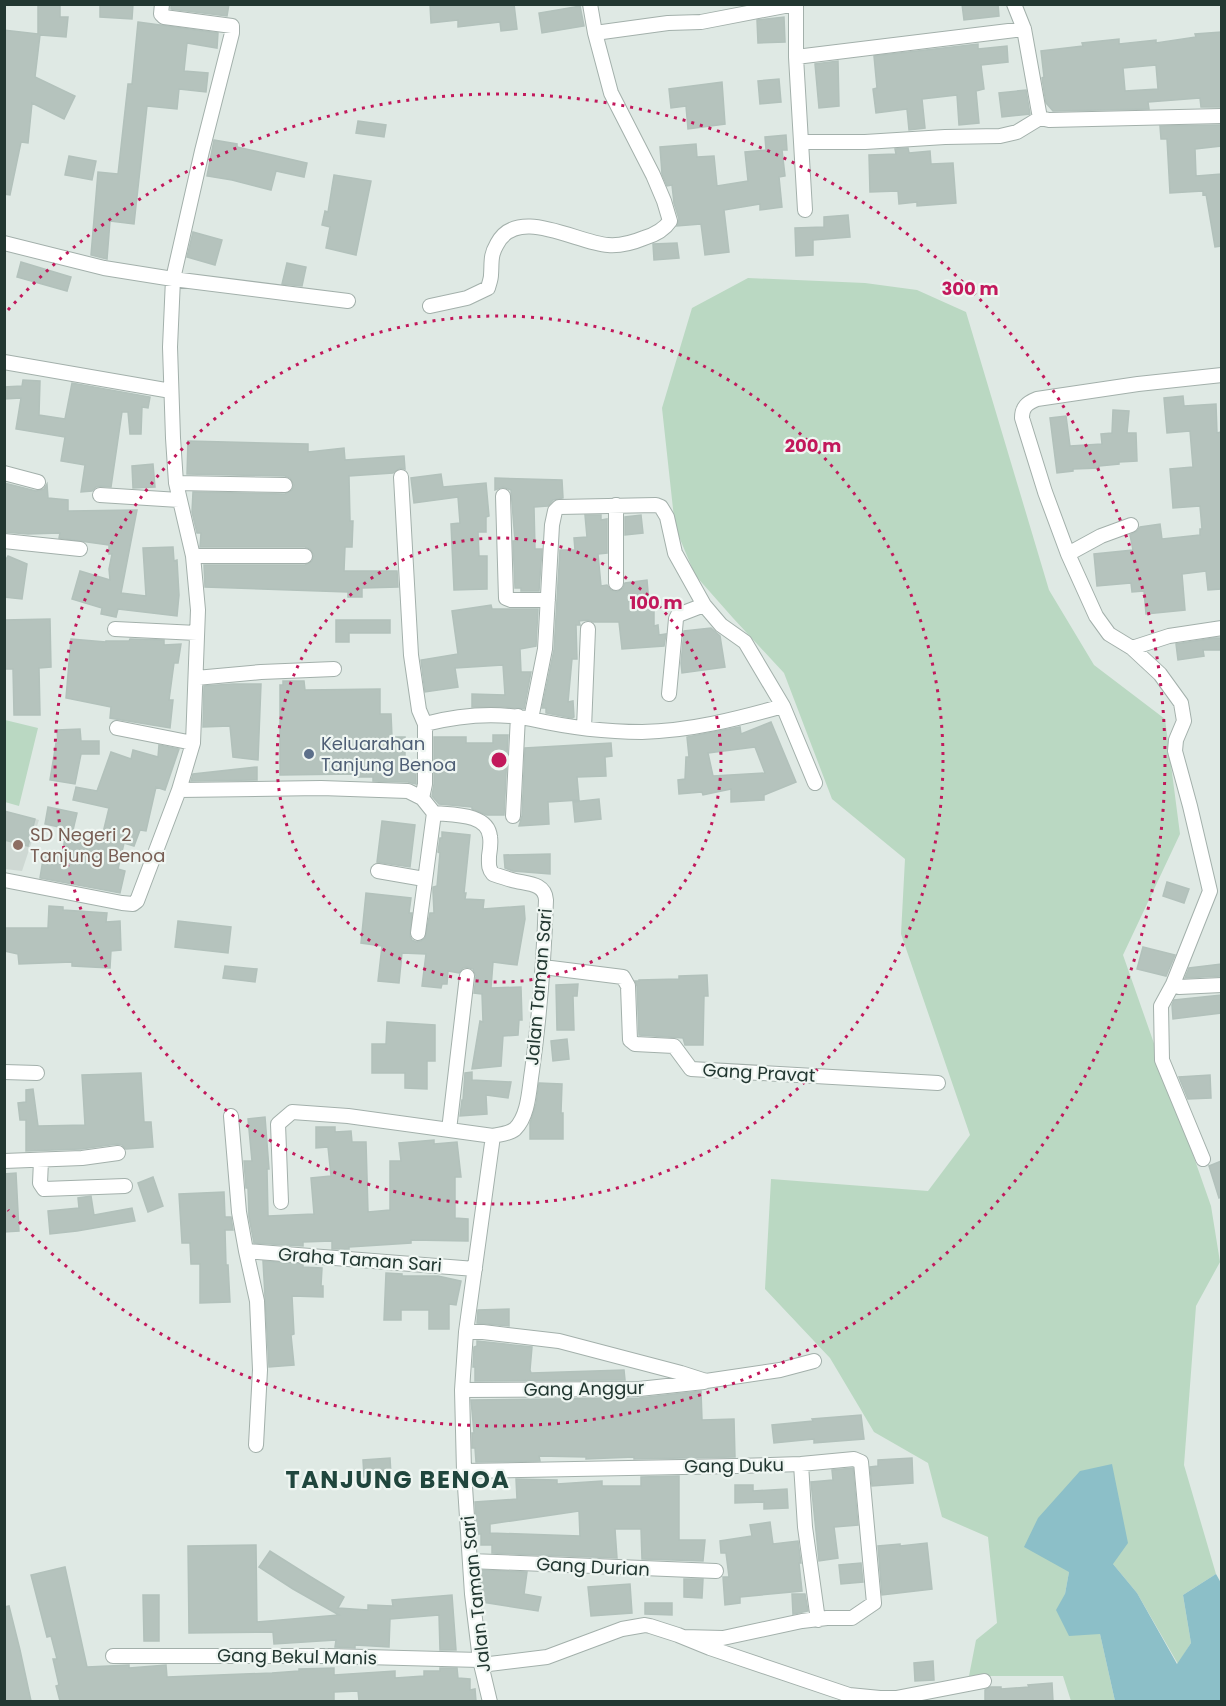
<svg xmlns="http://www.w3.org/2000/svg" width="1226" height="1706" font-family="Poppins,sans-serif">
<rect width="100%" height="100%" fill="#dfe9e4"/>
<!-- built -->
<path fill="#ced8d3" d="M4 811 39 820 22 871 5 869Z"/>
<!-- green -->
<path fill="#bad8c2" d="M748 278 865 283 917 290 966 312 1049 590 1094 665 1165 719 1180 834 1123 955 1211 1206 1220 1262 1196 1306 1184 1465 1216 1574 1183 1595 1191 1643 1178 1664 1137 1593 1113 1564 1069 1572 1065 1594 1100 1634 1115 1701H1071L1063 1676H969L976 1640 997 1623 988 1537 942 1517 928 1463 874 1432 830 1358 765 1289 771 1179 928 1191 970 1135 901 934 905 859 832 799 784 673 733 618 695 575 675 527 662 408 692 308Z
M5 720 38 728 19 806 5 802Z"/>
<!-- water -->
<path fill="#8cbfc8" d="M1112 1464 1128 1543 1113 1564 1137 1593 1177 1664 1191 1643 1183 1595 1216 1574 1221 1583V1701H1115L1100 1634 1069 1636 1056 1610 1065 1594 1069 1572 1024 1547 1038 1518 1080 1471Z"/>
<!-- building -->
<path fill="#b5c3bd" stroke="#b2c1bb" stroke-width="1.5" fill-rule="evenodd" d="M38 4H60V17H68L66 37 40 35 35 77 75 96 64 119 32 103 28 143 21 142 10 195 4 194V30L38 34Z
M100 4H133L132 19 100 17Z
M171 4H229L227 16 171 9Z
M430 4H514L517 29 501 31 500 22 458 27V20L431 23Z
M962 4H998L999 16 964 20Z
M580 6 584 26 542 33 539 13Z
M784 17 785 42 758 43 757 20Z
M138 22 218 33 217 48 187 43 184 71 208 73 206 92 179 89 177 109 147 106 134 224 110 221 107 259 91 255 98 172 118 174 128 84H132Z
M1221 32V107H1201L1200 98 1148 102 1149 109 1053 111 1046 103 1042 78 1044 77 1041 51 1083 46 1082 43 1119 39V44L1156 40V43L1196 37 1195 34ZM1156 65 1158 89 1125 91 1123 68Z
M978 44V49L1007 46 1008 62 981 65 984 89 976 91 979 123 959 125 957 95 922 99 925 128 909 130 907 109 876 113 873 89 877 88 874 56Z
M838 61 839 106 819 108 815 64Z
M779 79 781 102 760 104 758 81Z
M722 82 725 124 688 129 686 106 671 108 669 89Z
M1026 90 1030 114 1002 117 999 93Z
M358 121 386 125 384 137 356 133Z
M1221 125V146L1195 149 1196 176 1221 174V246L1215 247 1206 194 1203 195V191L1170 193 1167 139H1161L1160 126Z
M786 135 787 150H782L785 176 779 177 782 207 760 210V204L724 210 729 252 705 255 701 224 677 226 679 219 674 203 672 185 667 186 662 174 660 147 696 144 697 157 714 156 717 186 748 181 745 152 766 150 765 137Z
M214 140 237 144V147L307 163 304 177 276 171 271 190 232 180 207 176Z
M908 148 909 153 930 151 931 164 953 163 956 203 917 206V202L899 204 898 191 870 192 869 155 896 154 895 149Z
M69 156 96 161 92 180 65 175Z
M334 175 371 181 356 255 326 248 330 227 322 225 325 211 328 212Z
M848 215 850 237 813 240V255L796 256 795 228 824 227V217Z
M193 232 222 240 215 265 187 257Z
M677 243 679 258 654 260 653 244Z
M21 262 71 277 67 291 17 277Z
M287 263 306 267 302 286 282 284Z
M23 380 40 381 39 415 65 419 72 383 150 397 148 408 142 407 141 434H130L128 412H122L111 487 100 486 96 487 92 491 81 492 85 465 61 461 65 437 16 429 21 398 4 399V387L22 386Z
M1183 396 1184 406 1216 404 1217 433 1221 432V589L1208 590 1206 571 1182 574 1185 610 1146 614 1144 591 1132 592 1131 583 1097 586 1094 554 1133 550 1130 535 1137 531 1140 527 1160 524 1162 539 1200 535V529H1202L1200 506 1173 508 1170 469 1193 467 1190 431 1167 433 1164 398Z
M1113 410 1129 411 1127 433H1136L1137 461 1119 462V464L1099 466V468L1073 469V471L1057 473 1050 418 1066 416 1070 446 1102 444 1101 434 1112 433Z
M188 441 308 444V452L344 448 345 460 404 456 405 469 400 468 393 473 349 476 350 521H353L352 547H345L344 571H397L398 587 362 588V597H348V592L205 587 204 565H305L312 561 314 555 310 549 305 547H200L201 533H197L192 512 193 492 285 494 292 490 294 485 290 478 285 476 187 474Z
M153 464 155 487 133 488 132 466Z
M441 474 443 487 486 483 489 516 486 517V532H478L479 556H487V589L454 590 451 524 460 523 458 497 414 503 411 478Z
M495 478 562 480 563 498 553 500 548 506 534 507 535 549H542L539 591H521V588H515L513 541H515L511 490 503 487 495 490Z
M4 483 36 491 44 489 47 484 48 498 68 500V511L137 510 121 593 146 596 143 548 173 547 174 561 177 560 179 595 177 616 118 609 116 617 101 614 102 608 72 599 80 571 110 580 109 569 112 554H109V545L59 538 60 533 28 534 4 532Z
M585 515H601V520L607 519V553L598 554 601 586 607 585 611 590 617 592 623 588 625 583 647 580 649 603H654V626L658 625 659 635 666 634 664 646 622 649 619 622H593L588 620 579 621 580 625H576L577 659H572L568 702 573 701 574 717 572 718 546 713V708H542L554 650 560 550H575L574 538 587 537Z
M641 515 643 533 625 535V517Z
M8 556 27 564 22 599 4 597V563Z
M491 605 492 609H538L536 646 520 649 521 672H531L524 709 505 707H472V694L505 695 503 665 455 668 458 687 425 692 421 660 458 654 452 611Z
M50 619 51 667 39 668 40 715H14L13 669H4V620Z
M336 620H390V633H349V642H336Z
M711 628 720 636 725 667 682 673 681 663 684 631Z
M1214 638H1221V650H1203L1204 656 1178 660 1176 644Z
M71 639 106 642V641H129L130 639 164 640V645L181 644 178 663H174L169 700H173L170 728 110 718 111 707 66 698Z
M283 681H304L305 690 380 689V714H391L392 737H405V762L416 761V784L408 782 373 781V777H353V774L280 775V685H283Z
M233 684H261L258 760 233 757 230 726 203 727 204 686Z
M771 722 796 782 764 795V800L731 802V789L703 795 702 792 679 794 678 780 685 779 686 757H689L687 737 740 727 741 734ZM755 747 765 773 713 776 708 753Z
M80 729 81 741H99V754H81L75 784 50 780 56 743H58L57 730Z
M493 735H508L504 815H487L472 809V807L439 804 432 796 434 784V737H466V743H493Z
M611 743 612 756 605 757 606 776 577 777 579 800 548 802 549 824 519 826 522 816 525 748Z
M159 745 179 749 165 790 156 787 146 831 140 830 134 846 124 843 118 869 125 871 120 893 40 878 44 853 62 856 66 832 101 841 109 808 73 800 76 787 97 791 111 752 131 759 133 750 158 757Z
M257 767V780L191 781 193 774Z
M599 799 601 819 575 822 573 802Z
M48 807 77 813 73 830 45 824Z
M4 811 35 819 28 846 4 840Z
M382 821 415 825 410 867 377 862Z
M442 832 470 835 464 893H466L465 899 484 900 483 909 524 906 525 919 517 965 493 962 491 988 521 987 522 1020H519L518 1035 503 1036 501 1066 472 1069 480 1021 483 1022 482 994 474 993 476 976 473 969 467 967 463 968 459 973 448 971 447 984H442L441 988 422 986 426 954 402 953 399 983 378 981 382 946 361 943 366 893 411 898 409 913H412L410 936 412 940 416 942 421 941 425 938 430 913H434L433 892V887L437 886 440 853 438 852 440 838H442Z
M550 854V874L513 871 505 868 504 855Z
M1167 882 1189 889 1184 903 1163 896Z
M49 906 63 907V910L107 913 106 922 120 921 121 950 111 951 110 968 72 966V962L19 964 18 954 4 951V928H48Z
M178 921 231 927 228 953 175 947Z
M1143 947 1175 955 1166 976 1137 969Z
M1221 964V976L1185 978 1189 968Z
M225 966 257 969 255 982 223 978Z
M707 975 708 996H704L703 1045H685L683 1038 639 1035 637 986 635 981H639V980L679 979V976Z
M578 984 577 996H573L574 1030H557L556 985Z
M1221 995V1013L1173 1019 1172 1005 1174 1000Z
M387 1022 435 1025V1061H427V1089L405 1088V1073H372V1044H386Z
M567 1039 569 1059 553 1061 551 1041Z
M472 1072V1080L511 1082 508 1098 486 1095 487 1114 460 1116 462 1100H463L465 1073Z
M141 1073 144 1122H151L153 1147 126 1149 122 1145 117 1144 81 1149 26 1151V1120H20L18 1103 26 1102V1090L33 1089 38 1126 85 1125 82 1075Z
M1210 1075 1211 1098 1188 1099 1179 1077Z
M539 1083 562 1084 561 1113H563V1139H530V1123L536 1104Z
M265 1117 269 1169H267L268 1216 314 1214 311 1178 331 1176 328 1147 316 1148V1127H335V1132L351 1131 352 1142H366L368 1212 390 1210V1161H401L399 1143 434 1140V1144L457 1142 461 1177H455V1218L468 1219V1241L411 1240V1243L349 1247V1249H332V1241L303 1242V1246L254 1243 249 1217 248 1188H246L244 1161H252L248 1119Z
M1221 1161V1197L1219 1198 1209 1166Z
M16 1173 19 1231 4 1232V1174Z
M153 1177 163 1206 148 1212 138 1183Z
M224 1192 225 1217H231L233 1230H225L226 1265H228L230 1302 200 1303V1264H191L190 1243H182L179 1194Z
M91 1196 94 1215 132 1208 135 1221 77 1231 50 1234 48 1211 79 1208 78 1198Z
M263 1261 303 1264V1267L322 1268 321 1286H323V1297L292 1296 294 1334 291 1335 294 1365 269 1367Z
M386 1273 402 1274V1276H438L461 1281 456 1305 449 1304V1329H429V1310H401V1320H384Z
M509 1309V1326L477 1323 478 1310Z
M477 1341 532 1347 530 1370 531 1373 624 1370 625 1380 475 1381V1367H473L474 1347 477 1346Z
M701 1391 702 1420 734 1419 735 1457 634 1459V1457L586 1459V1457L539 1456 540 1461 476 1462 475 1448H472V1433H474L471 1400 639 1398Z
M861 1415 864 1439 814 1443V1439L774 1443 772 1425 813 1421 812 1419Z
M390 1458 391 1475 364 1477 363 1460Z
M912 1458 913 1483 872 1486 870 1467 878 1466V1460Z
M853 1468 858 1525 834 1527 838 1558 819 1561 811 1482 833 1480 832 1470Z
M679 1476V1540H705L703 1561 642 1559 641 1529H615L617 1558 492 1553V1545H481V1534H477L475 1502 517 1499 516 1479 557 1480V1484L602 1481V1486H641V1477ZM579 1511 580 1536 490 1533V1524Z
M735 1485H753V1491L787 1489 788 1508 764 1509V1502L735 1503Z
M770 1522 773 1544 798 1541 801 1563H799L802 1591 740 1597V1603L725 1605 723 1577H729L726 1553H721L720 1541 752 1536 750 1525Z
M927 1543 932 1589 882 1595 878 1546 900 1544V1546Z
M256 1545 257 1622 339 1615 293 1589 259 1567 270 1551 311 1577 344 1597 338 1608 368 1610V1605L393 1606 392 1600 452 1595 456 1650H440L439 1615 390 1619 389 1647 355 1645V1648L335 1647 336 1640 274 1644 273 1632 189 1633 188 1546Z
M861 1563 863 1582 841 1584 839 1565Z
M65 1567 87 1667 129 1665V1668L166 1665 167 1677 272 1673 299 1671V1669L334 1668V1675L395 1671V1678L424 1676V1671H440V1668H457L458 1678 470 1679V1690L475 1689 476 1701H359L358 1691 334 1692V1701H60L56 1686 59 1685 53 1659H57L51 1636 47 1637 31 1575Z
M479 1570 527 1572 524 1594 541 1597 538 1611 482 1602Z
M684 1579H703L702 1598 684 1597Z
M630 1584 632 1613 591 1616 588 1587Z
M792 1594H805L808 1611 793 1614Z
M143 1595H159V1641H144Z
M645 1603H672V1615L645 1614Z
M9 1606 20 1650 31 1701H4V1607Z
M933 1661 934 1680 915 1681 914 1663Z
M1052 1683 1053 1701H985V1690L990 1687H1001V1689L1029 1687 1028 1685Z"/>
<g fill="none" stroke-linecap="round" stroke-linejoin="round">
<!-- street casing -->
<g stroke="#a3b0ab" stroke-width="16">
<path id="street" d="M162 4 161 14 164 17 232 26V33L202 151 173 279 170 347 173 438 176 483 193 556 198 610 193 743 179 790
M796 4V57L805 210
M1014 4 1024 29 1040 118 1049 120 1222 116
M595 33 668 23 701 22 795 4
M796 57 1024 29
M801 142H865L945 137 1000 136 1017 132 1040 118
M4 243 104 268 173 279 348 301
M430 306 467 298 488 288C489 284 491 279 491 275 492 262 490 256 497 244 517 205 577 243 608 245 621 246 632 243 644 238 654 235 664 230 670 221L664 201 653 175 611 93 595 33 590 4
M4 362 171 391
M1222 375 1138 384 1037 399C1027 403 1022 407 1022 418L1045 492 1068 554 1096 616 1109 634 1132 648 1160 674 1181 703 1184 721 1176 740 1175 751 1190 806 1210 891 1173 984 1179 987 1222 985
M4 473 38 482
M401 477 411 655 419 710 425 724
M176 483 285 485
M100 495 179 500
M503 496 506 598 511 600H548
M4 541 80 549
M1068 554 1101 536 1131 525
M193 556H305
M616 583V505
M115 629 197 633
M1132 648 1169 636 1222 628
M196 678 261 672 334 669
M669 694 676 619 678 615 704 605
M531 719C567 727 605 732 642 732 690 731 737 719 783 706L815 783
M117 728 193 743
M584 728 588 629
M422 798 425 784V724C460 715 496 712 531 719L545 649 552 525 555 511 559 507 656 505 661 507 667 517 675 553 704 605 721 625 745 642 783 706
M513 816 518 716
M378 871 424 879
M4 880 122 903 133 904 137 901 179 790 321 788 408 791 422 798 434 813C452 815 488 813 490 837 491 843 490 850 489 856 489 864 488 868 493 874 499 876 505 878 512 880 525 884 545 882 546 900 544 957 540 1014 532 1071 529 1089 529 1115 515 1129 509 1134 501 1134 493 1136L348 1116 292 1112 278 1124 281 1202
M418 933 434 813
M543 967 623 977 628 986 630 1040 635 1044 674 1046 691 1069 938 1083
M1173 984 1161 1006 1162 1060 1203 1159
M4 1072 37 1073
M231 1116 239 1212 246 1251 257 1301 260 1370 256 1445
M449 1130 467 976
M4 1161 82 1158 118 1153
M41 1161 40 1183 44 1189 125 1186
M246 1251 475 1269
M466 1332H483L559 1341 681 1373 706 1381 780 1370 814 1361
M462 1390 639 1389 704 1382
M801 1464 805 1527 818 1620
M464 1471 736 1466 801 1464 854 1459 861 1462 874 1603 852 1618H827L802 1621 723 1638 683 1637
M470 1561 716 1571
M113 1656H327L480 1660
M481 1665 547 1657 622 1629 645 1625 650 1626 678 1635 710 1648 849 1695 880 1698H896L984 1681
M490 1702 480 1660 472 1594 464 1471 462 1390 466 1332 493 1136"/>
</g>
<!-- street -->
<use href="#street" stroke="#fff" stroke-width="14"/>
</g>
<!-- distance rings -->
<g fill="none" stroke="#c2185b" stroke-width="3" stroke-dasharray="3 6">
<circle cx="499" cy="760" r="222"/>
<circle cx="499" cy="760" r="444"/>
<path d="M8 310A666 666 0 1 1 8 1210"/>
</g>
<!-- markers -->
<circle fill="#5c6f8a" stroke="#eff6f2" stroke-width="2" cx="309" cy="754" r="6"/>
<circle fill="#8d6e63" stroke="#eff6f2" stroke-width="2" cx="18" cy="845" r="6"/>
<g text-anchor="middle" stroke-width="4.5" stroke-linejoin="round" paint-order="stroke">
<!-- service labels -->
<g font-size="18" fill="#4e5e75" stroke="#eff6f2" text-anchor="start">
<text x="321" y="750">Keluarahan<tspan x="321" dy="21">Tanjung Benoa</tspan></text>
</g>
<!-- education labels -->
<g font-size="18" fill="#785e54" stroke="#eff6f2" text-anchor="start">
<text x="30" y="841">SD Negeri 2<tspan x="30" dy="21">Tanjung Benoa</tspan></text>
</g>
<!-- street labels -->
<g font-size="18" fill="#223731" stroke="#eff6f2">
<text transform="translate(539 987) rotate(-85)" y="6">Jalan Taman Sari</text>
<text transform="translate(759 1073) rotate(3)" y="6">Gang Pravat</text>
<text transform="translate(360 1260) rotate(4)" y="6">Graha Taman Sari</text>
<text transform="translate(584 1389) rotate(-1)" y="6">Gang Anggur</text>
<text transform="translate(734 1466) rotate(-1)" y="6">Gang Duku</text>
<text transform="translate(593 1567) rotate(3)" y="6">Gang Durian</text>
<text transform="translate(476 1594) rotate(-96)" y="6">Jalan Taman Sari</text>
<text transform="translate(297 1657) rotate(1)" y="6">Gang Bekul Manis</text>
</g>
<!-- district labels -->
<g font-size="24" font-weight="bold" letter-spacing="1.5" fill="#20463d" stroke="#eff6f2">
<text x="398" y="1488">TANJUNG BENOA</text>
</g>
</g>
<circle cx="499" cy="760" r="9" fill="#c2185b" stroke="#eff6f2" stroke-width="3"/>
<g font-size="18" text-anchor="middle" font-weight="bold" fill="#c2185b" stroke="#eff6f2" stroke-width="4.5" stroke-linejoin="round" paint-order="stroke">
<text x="970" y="295">300 m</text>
<text x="813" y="452">200 m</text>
<text x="656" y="609">100 m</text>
</g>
<!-- border -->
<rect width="1226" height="1706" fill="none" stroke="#223731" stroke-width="12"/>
</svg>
